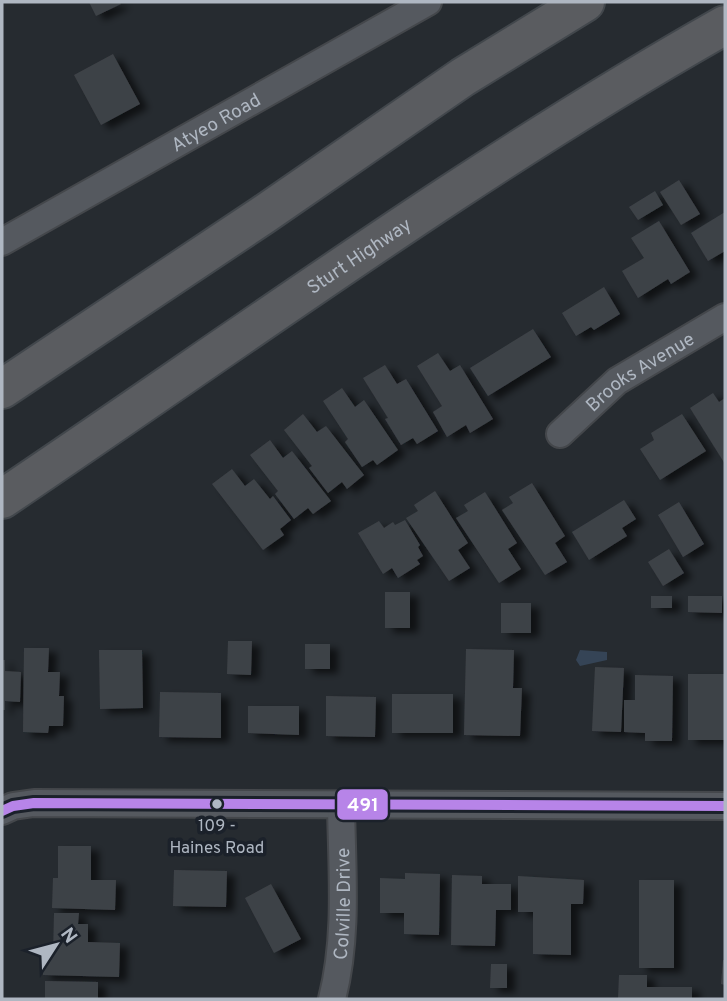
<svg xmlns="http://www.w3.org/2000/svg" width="727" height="1001" font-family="Overpass,sans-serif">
<defs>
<filter id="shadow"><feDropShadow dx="8" dy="4.5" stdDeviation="3.5" flood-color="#0009"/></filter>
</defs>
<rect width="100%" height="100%" fill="#262b30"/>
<!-- water -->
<path fill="#354456" d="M580 650 607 652V660L580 666 576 660Z"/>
<!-- building -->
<path fill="#3e4247" filter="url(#shadow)" d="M89 2H119L121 4 96 16Z
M113 54 140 104 101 125 74 75Z
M679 180 700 214 681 225 660 192Z
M655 191 663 205 638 220 629 207Z
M725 212V251L708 261 691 233Z
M659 221 690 272 671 284 668 279 638 298 622 271 644 258 631 238Z
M604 287 620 314 594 330 591 327 576 336 562 313Z
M533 329 551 357 488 396 470 368Z
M438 353 450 371 460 365 493 419 470 433 466 425 447 437 433 412 442 406 417 366Z
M385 365 397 384 406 379 438 431 417 444 413 438 401 445 385 419 388 418 363 378Z
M342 388 355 407 364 400 398 450 377 465 373 460 362 467 345 442 348 439 323 401Z
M713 393 719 402 725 398V464L690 408Z
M303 414 317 432 326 426 364 475 347 489 342 482 328 493 309 468 312 466 284 430Z
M682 414 706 451 660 480 640 449 654 440 651 433Z
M270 440 283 458 292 451 331 501 313 514 308 508 294 519 275 494 278 491 250 455Z
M232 469 245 486 254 479 270 499 273 496 291 520 280 529 284 535 263 550 212 484Z
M532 483 565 536 555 543 567 562 545 575 502 510 513 503 509 497Z
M435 491 468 543 458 550 470 568 449 581 406 518 418 511 414 505Z
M485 492 517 543 508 549 521 569 499 583 456 518 468 511 464 505Z
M624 500 636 519 622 528 627 536 589 560 572 532Z
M679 502 704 544 683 557 658 515Z
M405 520 420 545 418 547 423 556 417 560 420 564 398 578 392 568 383 574 358 533 379 521 384 528 393 522 395 525Z
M669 549 684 573 663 586 648 562Z
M385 592H410V628H385Z
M651 596H672V608H651Z
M688 596H722V613L688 612Z
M501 603H531V633H501Z
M228 641H252L251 675 227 674Z
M305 644H330V669H305Z
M24 648H49L48 672H60L59 696H64L63 726H49L48 733 23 732Z
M466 649 514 650 513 688H522L520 736 464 735Z
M99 650H142L143 708 100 709Z
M2 660H5V671L21 672 20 702 5 701V710H2Z
M595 667 624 668 621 732 592 731Z
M688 674H725V740H688Z
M635 675 673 676 672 741H645V733L624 732V700H635Z
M160 692 221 693V738L159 737Z
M392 694H453V733H392Z
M326 696 376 697 375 737 326 736Z
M248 706H299V735L248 733Z
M58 846H91V880H116L115 910 52 908 53 878H58Z
M174 870 227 871 226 907 173 906Z
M405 873 440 874 439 935 404 934V913H380V878L405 879Z
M452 875 482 876V884H511V910H496L495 946 451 945Z
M518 876 584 880 583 904H571V955L533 954V912H518Z
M639 880H674V968H639Z
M271 884 301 939 274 953 245 898Z
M54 913H79L78 924H88V942L120 943 119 977 43 975V955H53Z
M723 960H725V985L721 984Z
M491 964H507V988H490Z
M619 975H647V987H692V999H618Z
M45 981 98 982V999H45Z"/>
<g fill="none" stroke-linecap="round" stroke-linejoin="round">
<!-- street casing -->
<g stroke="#44474b" stroke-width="30">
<g id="street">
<path id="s1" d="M2 242 428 2"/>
<path id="s2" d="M560 434 617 381 725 317"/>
<path d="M2 811 13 806 34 803 725 806"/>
<path id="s3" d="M332 999C348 937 342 870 341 806"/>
</g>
</g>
<!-- highway casing -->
<g stroke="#42474c" stroke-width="42">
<g id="highway">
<path d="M2 389 263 215 463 77 585 2"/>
<path id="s4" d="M2 499C241 338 474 167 725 25"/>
</g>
</g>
<!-- street -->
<use href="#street" stroke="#55595f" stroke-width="26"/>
<!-- highway -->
<use href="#highway" stroke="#5a5c60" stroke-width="38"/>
<!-- bus-1 casing -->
<g stroke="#1b212a" stroke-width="16">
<path id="bus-1" d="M2 811 13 806 34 803 725 806"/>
</g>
<!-- bus-1 -->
<use href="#bus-1" stroke="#b784e8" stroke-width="10"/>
</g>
<!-- markers -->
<circle fill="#afb7c2" stroke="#1b212a" stroke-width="2.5" cx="217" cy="804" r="6"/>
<g text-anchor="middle" stroke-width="7" stroke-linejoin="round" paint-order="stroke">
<!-- bus labels -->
<g font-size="17" fill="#afb7c2" stroke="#1b212a">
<text x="217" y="831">109 -<tspan x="217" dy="22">Haines Road</tspan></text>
</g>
<!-- street labels -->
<g font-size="19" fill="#afb7c2" stroke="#1b212a">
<text dy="7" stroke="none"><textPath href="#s1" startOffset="245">Atyeo Road</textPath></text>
<text dy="7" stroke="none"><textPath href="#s4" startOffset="432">Sturt Highway</textPath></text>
<text dy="7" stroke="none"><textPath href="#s2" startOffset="102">Brooks Avenue</textPath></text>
<text dy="7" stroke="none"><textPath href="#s3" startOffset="96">Colville Drive</textPath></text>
</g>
</g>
<rect stroke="#1b212a" stroke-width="2.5" x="336" y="788" width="53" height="33" rx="7" fill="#b784e8"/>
<g font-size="19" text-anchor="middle" font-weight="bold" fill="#fff">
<text x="363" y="811">491</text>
</g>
<!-- border -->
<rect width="727" height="1001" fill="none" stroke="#afb7c2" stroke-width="7"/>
<!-- north arrow -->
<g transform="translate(56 945) rotate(54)" stroke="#1b212a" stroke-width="5" paint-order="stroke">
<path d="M0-5L12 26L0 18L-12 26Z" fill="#afb7c2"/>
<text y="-10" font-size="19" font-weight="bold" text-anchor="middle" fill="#afb7c2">N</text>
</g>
</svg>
